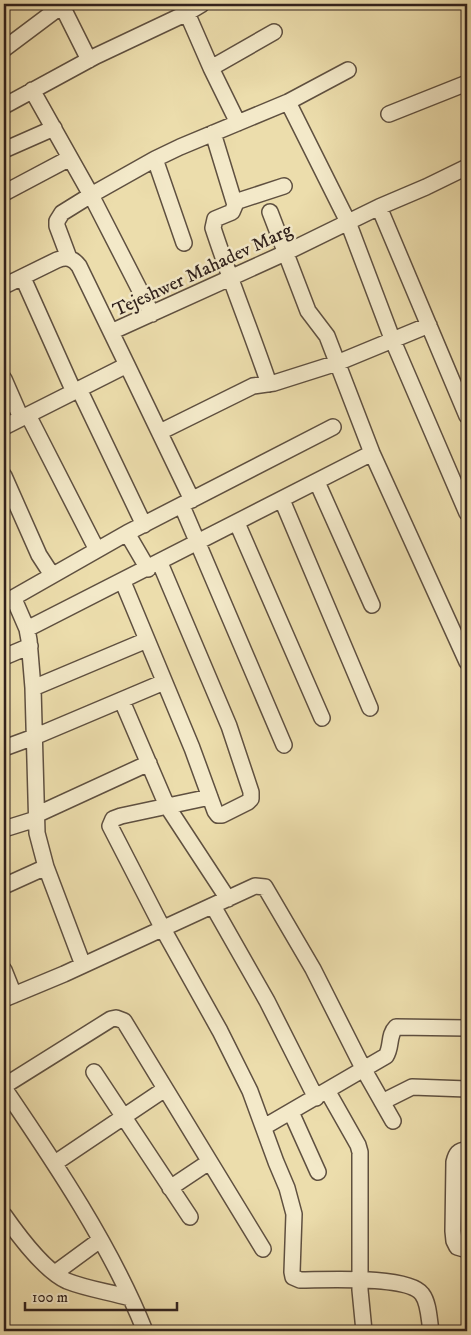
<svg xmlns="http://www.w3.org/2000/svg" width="471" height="1335" font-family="'IM FELL DW Pica',serif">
<rect width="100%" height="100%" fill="#ecddac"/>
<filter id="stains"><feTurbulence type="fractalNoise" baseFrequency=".004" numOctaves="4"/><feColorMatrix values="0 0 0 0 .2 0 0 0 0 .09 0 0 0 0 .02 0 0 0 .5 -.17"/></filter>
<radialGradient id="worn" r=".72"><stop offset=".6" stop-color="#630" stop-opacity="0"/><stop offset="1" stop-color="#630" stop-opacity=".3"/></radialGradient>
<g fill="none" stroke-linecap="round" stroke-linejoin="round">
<!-- minor casing -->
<g stroke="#5f5040" stroke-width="18">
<path id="minor" d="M61 4 89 60
M187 13 211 68 238 123
M4 49 64 4
M211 68 274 32
M32 90 91 195 152 314
M288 102 348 222 393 341 467 513
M4 106 96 56 187 13 202 4
M389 114 467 83
M213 133 235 205 232 212 215 219 213 228C230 280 251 331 269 384
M4 150 54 128
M155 159 184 243
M4 193 70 158
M235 202 284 186
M379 207 467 416
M270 212 308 311 327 336 372 453 467 662
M69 258 57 226V221L62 213 91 195 155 159 180 147 288 102 348 70
M23 278 74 392
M4 286 57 260C67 256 73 258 79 266L111 332
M127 365 192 500
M4 379 21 418
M79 389 144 525
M28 415 97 550
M4 427 127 365 111 332 285 253 379 207 426 187 467 167
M160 432 253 386 274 383 337 363 429 325
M4 476 39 555 52 575
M317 482 372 605
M282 500 370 708
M182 506 284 745
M237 523 322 718
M127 533 148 569
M123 582 192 748 215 811 218 815H222L248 802 251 799V792L229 726 160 563
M14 599 27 629 29 640 33 688 37 833 46 867 83 965
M4 603 127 533 333 427
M27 629 372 453
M4 657 30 646
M33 688 147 640
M122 701 167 806 228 899
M4 748 34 737 164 682
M210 797 121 816 113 819 110 826 163 929 220 1031 250 1091 276 1162 287 1188 294 1214 292 1272 293 1277 300 1280C325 1280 408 1275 422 1294 429 1303 429 1320 431 1331
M36 815 149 763
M4 829 36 819
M4 886 46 867
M213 906 267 1001 316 1098
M4 970 14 995
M4 999 64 974 255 886 265 887 313 969 364 1070 393 1121
M94 1072 190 1217
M4 1086 111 1019 116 1018 124 1021 263 1249
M4 1088C55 1163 111 1246 145 1331
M328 1092 358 1145 360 1152V1290L364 1331
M382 1102 412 1087 467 1089
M291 1112 318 1172
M264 1127 386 1056C392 1047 388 1035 396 1027L467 1028
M467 1150C458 1150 456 1154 454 1162L453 1231 454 1241 457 1247 467 1250
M55 1163 165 1089
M170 1188 209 1162
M4 1215C18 1235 45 1271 67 1281 87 1289 110 1292 130 1298
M55 1273 100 1240"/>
</g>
<!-- minor -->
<use href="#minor" stroke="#f3e9c9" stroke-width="15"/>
</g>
<g text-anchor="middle" stroke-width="5" stroke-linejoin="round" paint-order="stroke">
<!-- street labels -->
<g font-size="19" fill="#30211c" stroke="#f3e9c9">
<text transform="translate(202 269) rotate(-25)" y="7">Tejeshwer Mahadev Marg</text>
</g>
</g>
<!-- margin -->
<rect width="471" height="1335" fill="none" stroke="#ecddac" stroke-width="20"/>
<rect x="5" y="5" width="461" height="1325" fill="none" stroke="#30211c" stroke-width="2.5"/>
<rect x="10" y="10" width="451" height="1315" fill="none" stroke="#30211c"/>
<!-- scale -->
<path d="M25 1302v8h152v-8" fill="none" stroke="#30211c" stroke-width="2.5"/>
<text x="32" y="1302" font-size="15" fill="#30211c" stroke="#f3e9c9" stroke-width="4" paint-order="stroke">100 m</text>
<rect width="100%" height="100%" filter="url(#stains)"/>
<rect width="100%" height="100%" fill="url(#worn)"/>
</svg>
